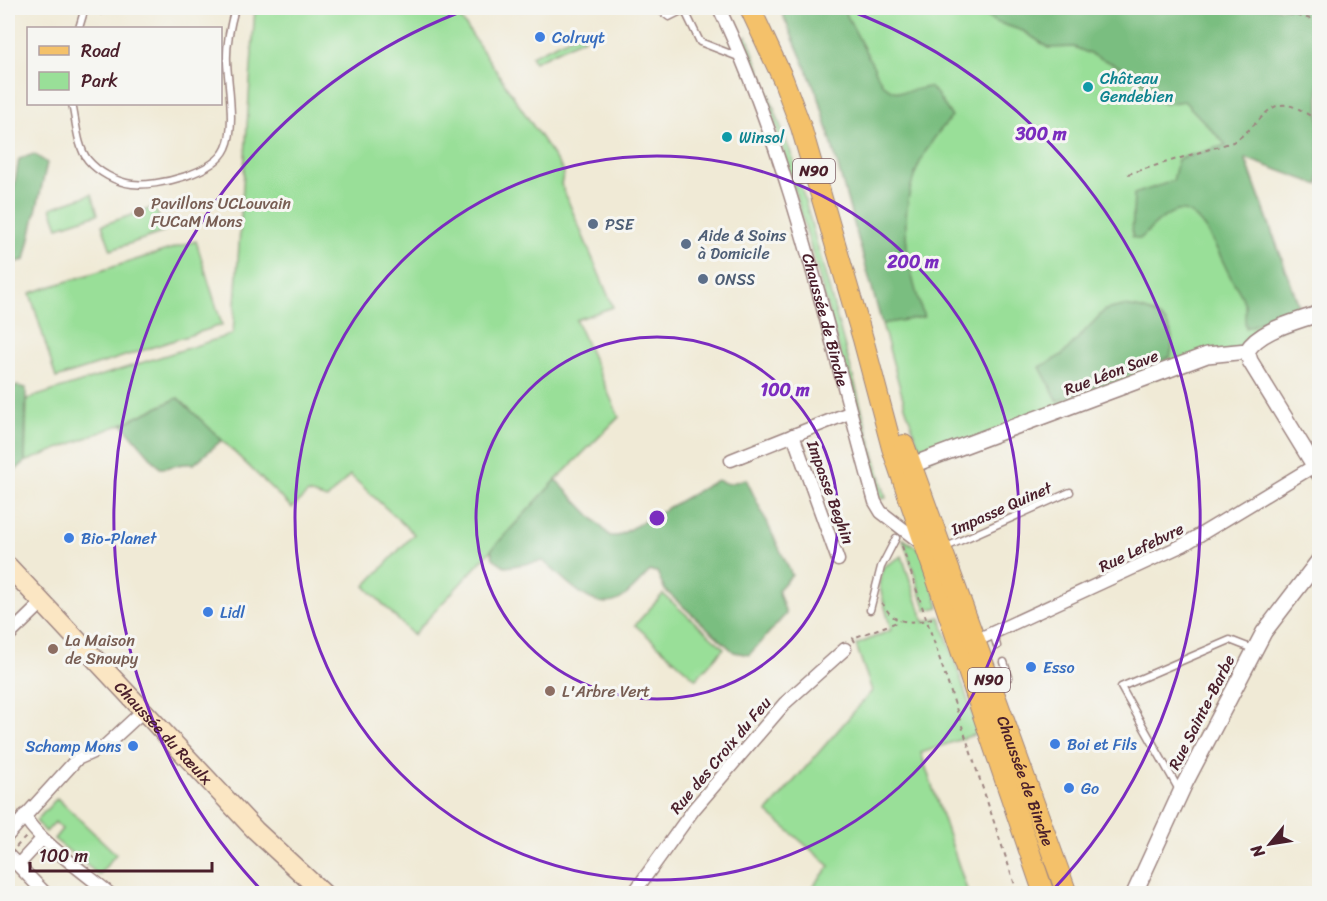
<svg xmlns="http://www.w3.org/2000/svg" width="1327" height="901" font-family="Sriracha,sans-serif">
<rect width="100%" height="100%" fill="#f6f6f2"/>
<filter id="ink" filterUnits="userSpaceOnUse"><feTurbulence type="fractalNoise" baseFrequency=".0167" numOctaves="2"/><feDisplacementMap in="SourceGraphic" scale="12" xChannelSelector="R" yChannelSelector="G"/><feConvolveMatrix kernelMatrix="1 2 1 2 8 2 1 2 1" color-interpolation-filters="sRGB"/></filter>
<filter id="wash" filterUnits="userSpaceOnUse"><feTurbulence type="fractalNoise" baseFrequency=".008" numOctaves="4" result="noise"/><feDisplacementMap in="SourceGraphic" scale="24" xChannelSelector="R" yChannelSelector="G"/><feGaussianBlur stdDeviation="1.35" result="paint"/><feColorMatrix in="noise" values="0 0 0 0 0 0 0 0 0 0 0 0 0 0 0 0 0 1.4 0 .05"/><feComposite in="paint" operator="in"/></filter>
<g filter="url(#wash)">
<rect width="100%" height="100%" fill="#f0ead6"/>
<!-- green -->
<path fill="#99df98" stroke="#727f62" stroke-width="1.5" d="M255 8H454L564 172 561 184 613 307 576 320 619 417 556 480 413 635 365 586 414 534 350 475 327 499 308 493 292 508 178 398 122 424 25 462 27 399 233 334Z
M780 8H1065L1134 37 1245 157 1304 319 1233 350 924 461 905 406 819 98Z
M582 32 584 38 534 62 531 56Z
M747 36 795 164 886 498 881 499 788 166 772 114 743 39Z
M92 194 98 214 58 227 51 208Z
M155 207 164 232 111 250 102 225Z
M196 241 222 325 56 378 30 293Z
M903 539 923 551 939 607 926 610Z
M902 556 924 622 940 617 979 733 921 753 968 893H807L830 866 767 812 872 691 856 645 891 630 879 584 883 567Z
M663 594 724 648 696 679 635 625Z
M57 798 116 854 99 875 54 839 62 829 55 822 46 832 36 821Z"/>
<!-- forest -->
<path fill="#7abe80" stroke="#626e56" stroke-width="1.5" d="M780 8H843L882 83C897 99 910 89 929 87L937 94 952 117C894 177 898 242 924 317L882 324 819 98Z
M973 8H1297L1319 13V185L1245 158 1299 307 1246 328C1244 320 1246 312 1245 305 1242 293 1235 286 1230 276 1221 260 1202 206 1177 211 1164 214 1150 230 1140 239L1132 237 1134 194 1173 181 1178 159 1226 145 1184 101 1165 104 1158 101 1135 73 1074 47 1049 48 1023 31 996 22Z
M34 154 47 163 25 260 16 262 8 259V222L19 159Z
M1123 306C1155 309 1180 321 1170 357L1058 401 1040 367 1062 355 1105 310Z
M17 386 26 388 25 462 8 477V388Z
M178 398 222 440 194 464C177 462 172 469 160 468L122 424Z
M746 479 792 575 778 590 786 614 749 655 734 652 665 590 657 572 650 571C641 580 632 591 622 598 595 617 563 577 543 561L506 567 493 558 491 550 556 480 610 536H618L717 480 728 484Z"/>
</g>
<g filter="url(#ink)">
<g fill="none" stroke-linecap="round" stroke-linejoin="round">
<!-- service casing -->
<g stroke="#9d8480" stroke-width="9">
<path id="service" d="M684 9 700 42 741 58
M661 11 669 17 687 8
M79 28 85 8
M72 104C76 120 77 147 88 160 98 172 116 182 132 184 157 187 215 173 226 148 236 127 228 85 227 62 226 43 230 26 235 8
M944 548 1070 492
M870 610 881 567 896 538
M993 633 997 646
M994 683 1009 677 1004 662
M1179 790 1121 687 1230 640 1253 649"/>
</g>
<!-- minor casing -->
<g stroke="#9d8480" stroke-width="15">
<g id="minor">
<path id="s1" d="M719 8C792 162 829 338 875 502L881 512 925 546"/>
<path d="M793 435 838 560"/>
<path d="M731 460 849 413"/>
<path d="M8 636 42 603"/>
<path d="M975 641 1183 545 1314 466"/>
<path d="M25 815C30 835 91 877 110 894"/>
<path d="M8 835 77 759 104 747 143 711"/>
<path d="M8 855 46 894"/>
<path d="M18 865 42 839"/>
<path d="M633 894 694 809 785 703 845 649"/>
</g>
</g>
<!-- tertiary casing -->
<g stroke="#9d8480" stroke-width="18">
<path id="tertiary" d="M1247 351 1250 361 1320 475
M1247 351C1260 329 1297 322 1320 313
M912 465 1207 355 1247 351
M1134 894 1185 783 1264 632 1320 559"/>
</g>
<!-- secondary casing -->
<g stroke="#9d8480" stroke-width="21">
<g id="secondary">
<path id="s2" d="M8 566 255 830 324 894"/>
</g>
</g>
<!-- primary casing -->
<g stroke="#9d8480" stroke-width="22">
<g id="primary">
<path d="M750 8 783 79 801 127 863 339 892 448 1044 894"/>
<path id="s3" d="M904 445 1067 894"/>
</g>
</g>
<!-- path -->
<path stroke="#9d8480" stroke-width="2" stroke-dasharray="4.5 4.5" stroke-linecap="butt" d="M1262 8 1320 21
M93 11 101 16
M1128 174 1233 142C1271 118 1269 83 1320 123
M902 546 1018 894
M881 603C886 606 886 610 890 614 900 625 920 622 933 618
M855 642 853 638 900 621
M16 847 27 836"/>
<!-- service -->
<use href="#service" stroke="#fff" stroke-width="6"/>
<!-- minor -->
<use href="#minor" stroke="#fff" stroke-width="12"/>
<!-- tertiary -->
<use href="#tertiary" stroke="#fff" stroke-width="15"/>
<!-- secondary -->
<use href="#secondary" stroke="#fbe6c3" stroke-width="18"/>
<!-- primary -->
<use href="#primary" stroke="#f4c16a" stroke-width="20"/>
</g>
</g>
<!-- distance rings -->
<g fill="none" stroke="#7b2cbf" stroke-width="3">
<circle cx="657" cy="518" r="181"/>
<circle cx="657" cy="518" r="362"/>
<path d="M263 892A543 543 0 0 1 471 8M843 8A543 543 0 0 1 1051 892"/>
</g>
<!-- markers -->
<g fill="#3f7fe0" stroke="#f6f6f2" stroke-width="2">
<circle cx="540" cy="37" r="6"/>
<circle cx="69" cy="538" r="6"/>
<circle cx="208" cy="612" r="6"/>
<circle cx="1031" cy="667" r="6"/>
<circle cx="1055" cy="744" r="6"/>
<circle cx="133" cy="746" r="6"/>
<circle cx="1069" cy="788" r="6"/>
</g>
<g fill="#0f9aa8" stroke="#f6f6f2" stroke-width="2">
<circle cx="1088" cy="87" r="6"/>
<circle cx="727" cy="137" r="6"/>
</g>
<g fill="#8d6e63" stroke="#f6f6f2" stroke-width="2">
<circle cx="139" cy="212" r="6"/>
<circle cx="53" cy="649" r="6"/>
<circle cx="550" cy="691" r="6"/>
</g>
<g fill="#5c6f8a" stroke="#f6f6f2" stroke-width="2">
<circle cx="593" cy="224" r="6"/>
<circle cx="686" cy="244" r="6"/>
<circle cx="703" cy="279" r="6"/>
</g>
<g text-anchor="middle" stroke-width="6" stroke-linejoin="round" paint-order="stroke">
<!-- shield labels -->
<g fill="#f6f6f2" stroke="#7e6067" stroke-width="1.5">
<rect x="793" y="159" width="42" height="24" rx="4.5"/>
<rect x="968" y="668" width="42" height="24" rx="4.5"/>
</g>
<g font-size="15" font-weight="bold" fill="#4a1f2b">
<text x="814" y="176">N90</text>
<text x="989" y="685">N90</text>
</g>
<!-- shop labels -->
<g font-size="16" fill="#366cbe" stroke="#f6f6f2" text-anchor="start">
<text x="552" y="43">Colruyt</text>
<text x="81" y="544">Bio-Planet</text>
<text x="220" y="618">Lidl</text>
<text x="1043" y="673">Esso</text>
<text x="1067" y="750">Boi et Fils</text>
<text x="121" y="752" text-anchor="end">Schamp Mons</text>
<text x="1081" y="794">Go</text>
</g>
<!-- culture labels -->
<g font-size="16" fill="#0d838f" stroke="#f6f6f2" text-anchor="start">
<text x="1100" y="84">Château<tspan x="1100" dy="18">Gendebien</tspan></text>
<text x="739" y="143">Winsol</text>
</g>
<!-- education labels -->
<g font-size="16" fill="#785e54" stroke="#f6f6f2" text-anchor="start">
<text x="151" y="209">Pavillons UCLouvain<tspan x="151" dy="18">FUCaM Mons</tspan></text>
<text x="65" y="646">La Maison<tspan x="65" dy="18">de Snoupy</tspan></text>
<text x="562" y="697">L'Arbre Vert</text>
</g>
<!-- service labels -->
<g font-size="16" fill="#4e5e75" stroke="#f6f6f2" text-anchor="start">
<text x="605" y="230">PSE</text>
<text x="698" y="241">Aide &amp; Soins<tspan x="698" dy="18">à Domicile</tspan></text>
<text x="715" y="285">ONSS</text>
</g>
<!-- street labels -->
<g font-size="16" fill="#4a1f2b" stroke="#f6f6f2">
<text dy="6" stroke="none"><textPath href="#s1" startOffset="330">Chaussée de Binche</textPath></text>
<text transform="translate(1111 372) rotate(-21)" y="6">Rue Léon Save</text>
<text transform="translate(831 492) rotate(70)" y="6">Impasse Beghin</text>
<text transform="translate(1001 508) rotate(-24)" y="6">Impasse Quinet</text>
<text transform="translate(1141 547) rotate(-26)" y="6">Rue Lefebvre</text>
<text transform="translate(1201 712) rotate(-63)" y="6">Rue Sainte-Barbe</text>
<text dy="6" stroke="none"><textPath href="#s2" startOffset="228">Chaussée du Rœulx</textPath></text>
<text transform="translate(720 755) rotate(-50)" y="6">Rue des Croix du Feu</text>
<text dy="6" stroke="none"><textPath href="#s3" startOffset="357">Chaussée de Binche</textPath></text>
</g>
</g>
<circle cx="657" cy="518" r="9" fill="#7b2cbf" stroke="#f6f6f2" stroke-width="3"/>
<g font-size="18" text-anchor="middle" font-weight="bold" fill="#7b2cbf" stroke="#f6f6f2" stroke-width="6" stroke-linejoin="round" paint-order="stroke">
<text x="1041" y="140">300 m</text>
<text x="913" y="268">200 m</text>
<text x="785" y="396">100 m</text>
</g>
<!-- margin -->
<rect width="1327" height="901" fill="none" stroke="#f6f6f2" stroke-width="30"/>
<!-- legend -->
<rect x="27" y="27" width="195" height="78" fill="#f6f6f2" stroke="#b1a0a2" stroke-width="1.5"/>
<rect x="39" y="46" width="30" height="9" fill="#f4c16a" stroke="#b1a0a2" stroke-width="1.5"/>
<text x="81" y="57" font-size="18" fill="#4a1f2b">Road</text>
<rect x="39" y="72" width="30" height="18" fill="#99df98" stroke="#b1a0a2" stroke-width="1.5"/>
<text x="81" y="87" font-size="18" fill="#4a1f2b">Park</text>
<!-- north arrow -->
<g transform="translate(1270 844) rotate(240)" stroke="#f6f6f2" stroke-width="4.5" paint-order="stroke">
<path d="M0-4.5L10 22L0 15L-10 22Z" fill="#4a1f2b"/>
<text y="-9" font-size="16" font-weight="bold" text-anchor="middle" fill="#4a1f2b">N</text>
</g>
<!-- scale -->
<path d="M30 862v9h182v-9" fill="none" stroke="#4a1f2b" stroke-width="3"/>
<text x="39" y="862" font-size="18" fill="#4a1f2b" stroke="#f6f6f2" stroke-width="4.5" paint-order="stroke">100 m</text>
</svg>
